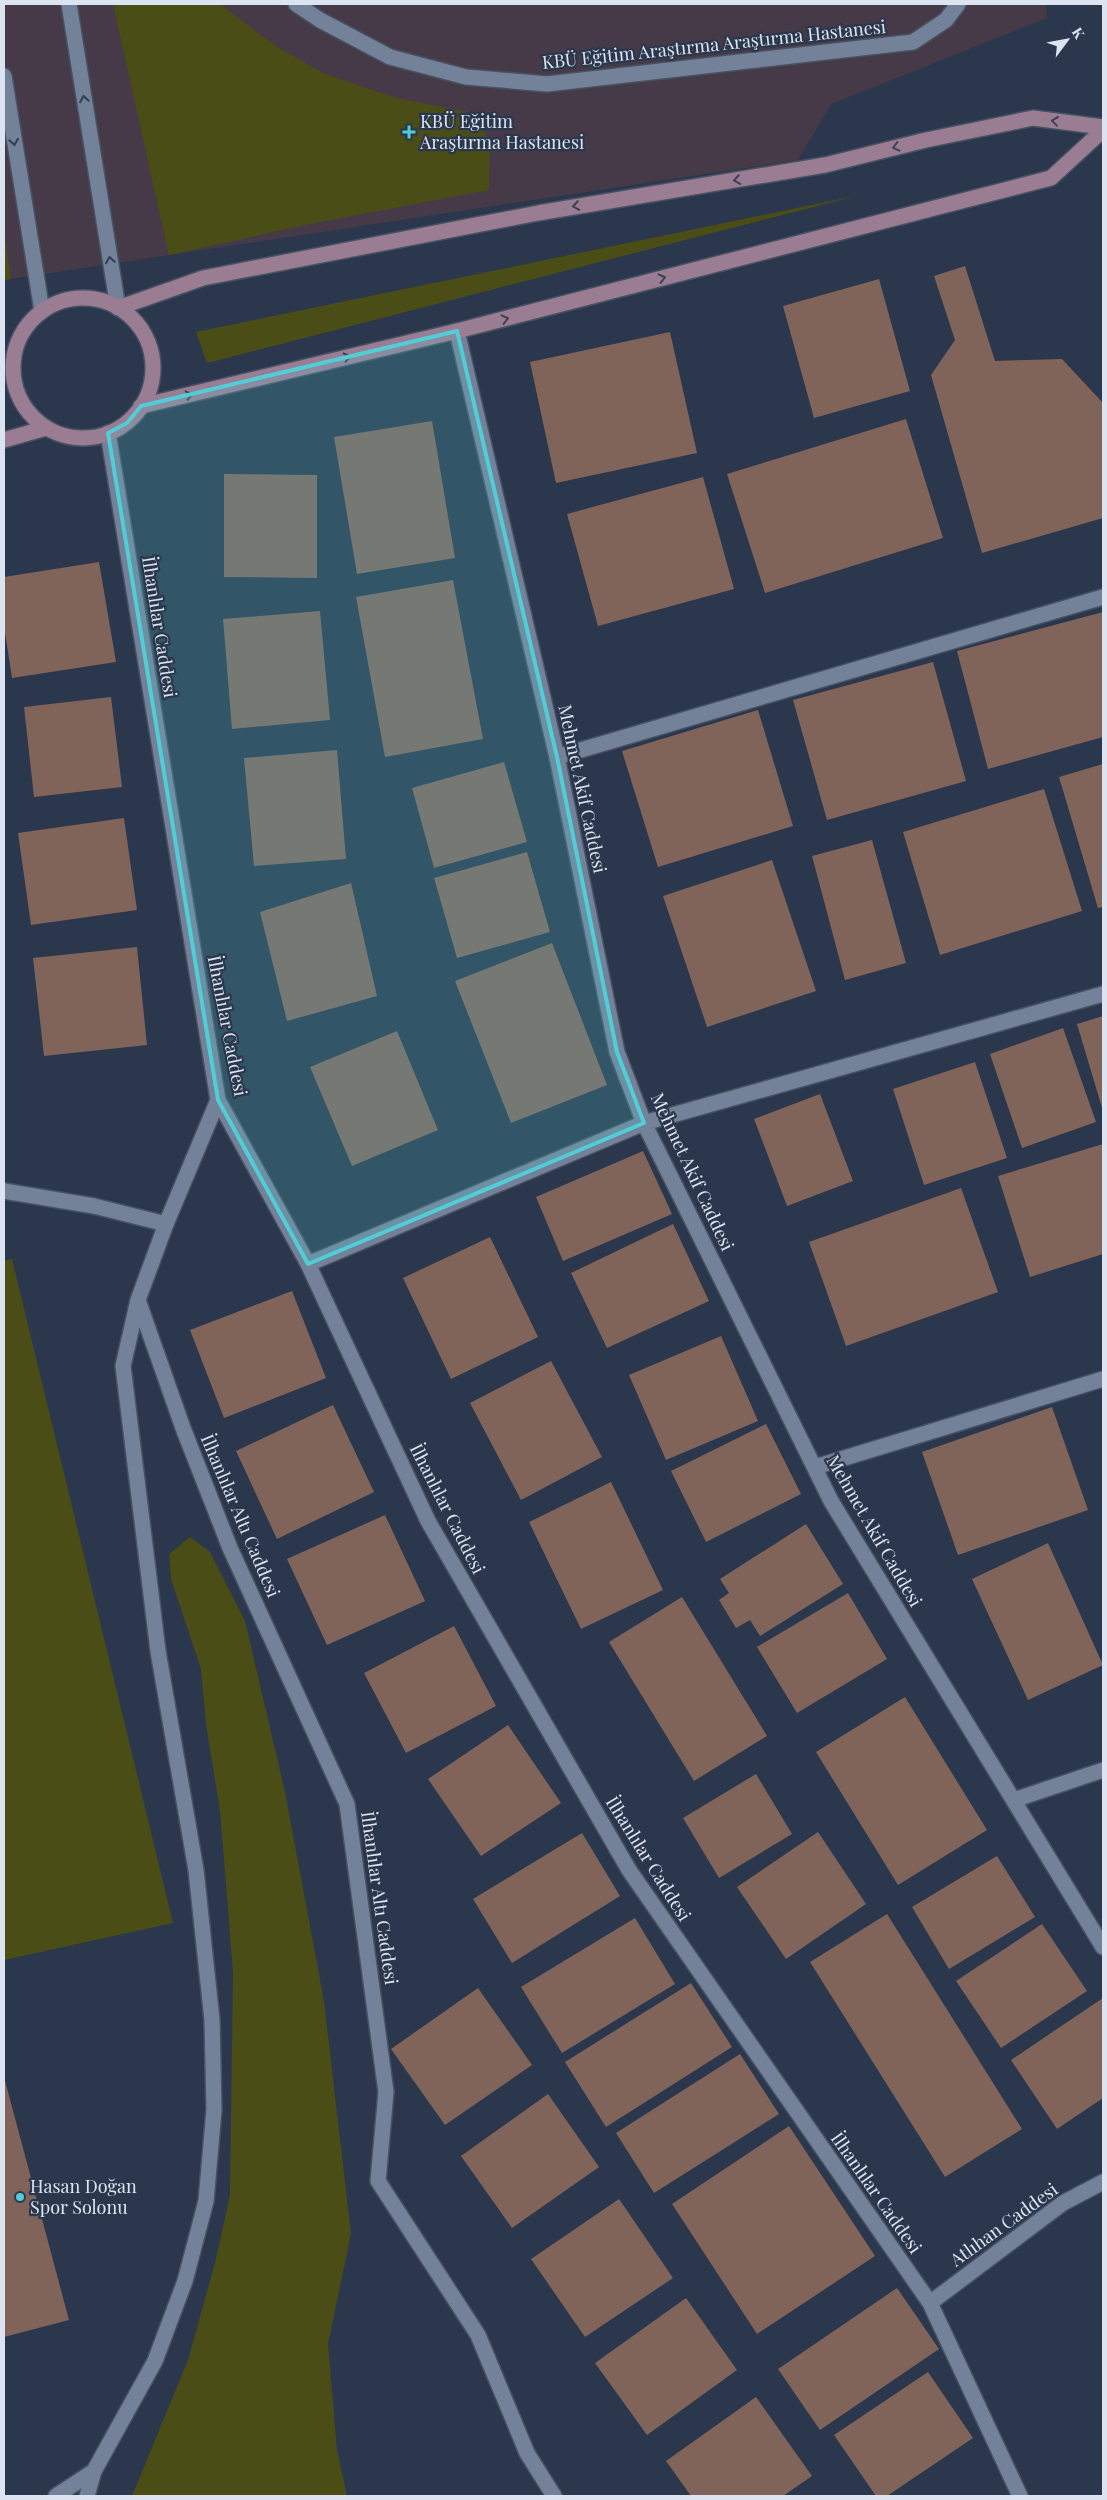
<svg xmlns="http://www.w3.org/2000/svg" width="1107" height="2500" font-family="'Playfair Display',serif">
<rect width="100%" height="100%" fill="#2b374c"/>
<!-- medical -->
<path fill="#463a48" d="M4 4H1046L1047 18 831 104 798 160 4 280Z"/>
<!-- green -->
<path fill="#4a4e16" d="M113 4H220L277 47 325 74 396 98 466 112 490 140 489 190 315 223 169 255Z
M860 195 207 363 196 332Z
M4 232 11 279 4 280Z
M12 1259 173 1923 4 1960V1261Z
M190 1537 210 1552 245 1621 285 1792 324 2001 351 2234 328 2344 337 2450 347 2496H132L188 2360 215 2263 230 2195 233 1972 220 1810 206 1725 201 1669 171 1579 169 1554Z"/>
<!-- building -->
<path fill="#80645a" d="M965 266 995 361 1062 359 1103 403V518L982 553 931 375 955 340 934 276Z
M879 279 910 391 814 418 783 306Z
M670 332 697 453 556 483 530 362Z
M906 419 943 538 765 593 727 474Z
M432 421 455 558 357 574 334 437Z
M224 474 317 475V578L224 577Z
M703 477 734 589 598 626 567 514Z
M99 562 116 662 12 678 4 626V577Z
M453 580 483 739 385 757 356 597Z
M320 611 330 720 232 729 223 619Z
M1103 612V737L988 769 957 651Z
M933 662 966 781 827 820 793 700Z
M111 697 122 787 34 797 24 707Z
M758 710 793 826 658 867 622 751Z
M337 750 346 859 254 866 244 758Z
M504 762 527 842 434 868 412 788Z
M1103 764V907L1098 908 1059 777Z
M1044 789 1082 911 940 955 903 832Z
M124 818 137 910 31 925 18 833Z
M872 840 906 963 845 980 812 856Z
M527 852 550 932 457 958 434 878Z
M772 860 816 991 707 1027 663 896Z
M351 883 377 996 287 1021 260 912Z
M552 943 607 1085 511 1123 455 981Z
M137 947 147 1045 44 1056 33 958Z
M1103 1016V1111L1077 1024Z
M1063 1028 1096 1122 1022 1148 990 1054Z
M397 1031 438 1130 352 1166 310 1067Z
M975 1062 1007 1158 924 1185 893 1089Z
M820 1094 853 1181 787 1206 754 1119Z
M1103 1144V1254L1030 1277 998 1176Z
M643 1151 672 1214 563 1261 536 1197Z
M961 1188 998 1292 846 1346 809 1242Z
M673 1224 709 1301 607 1348 571 1273Z
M490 1237 538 1337 451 1379 403 1278Z
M292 1291 326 1378 224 1418 190 1330Z
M721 1336 758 1421 666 1460 629 1375Z
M551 1361 602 1457 521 1500 470 1403Z
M333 1405 374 1492 277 1539 236 1451Z
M1052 1407 1088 1510 958 1555 922 1452Z
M766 1424 801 1494 706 1542 671 1471Z
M611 1482 663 1590 581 1629 529 1522Z
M385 1515 425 1601 327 1645 287 1559Z
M806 1524 843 1584 760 1636 750 1620 736 1628 719 1600 729 1593 720 1579Z
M1048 1543 1103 1665 1028 1700 972 1579Z
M848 1593 887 1659 797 1713 757 1647Z
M682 1597 767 1736 694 1781 609 1642Z
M454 1626 496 1706 406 1753 364 1673Z
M905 1697 987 1830 898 1885 816 1752Z
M508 1725 561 1803 481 1856 428 1779Z
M756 1774 792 1834 719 1878 683 1818Z
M818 1832 866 1904 786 1959 737 1887Z
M582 1833 620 1896 512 1963 473 1899Z
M997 1856 1035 1917 949 1969 912 1907Z
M887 1914 1022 2129 945 2177 810 1962Z
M635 1918 675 1984 562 2053 521 1987Z
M1042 1924 1087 1991 1001 2048 956 1981Z
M691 1983 732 2047 606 2127 565 2062Z
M478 1988 532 2065 445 2125 391 2049Z
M1103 1998V2098L1057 2129 1011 2060Z
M740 2054 779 2114 654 2193 616 2133Z
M4 2077 69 2320 4 2337Z
M548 2094 599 2167 512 2228 461 2156Z
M789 2126 875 2256 757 2334 672 2204Z
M619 2199 673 2278 585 2337 531 2259Z
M897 2288 939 2349 820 2430 778 2369Z
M686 2298 737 2370 647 2435 595 2363Z
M928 2372 973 2438 887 2496H876L834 2435Z
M756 2397 812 2476 783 2496H691L666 2461Z"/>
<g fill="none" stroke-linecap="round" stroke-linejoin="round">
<!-- lane casing -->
<g stroke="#475263" stroke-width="18">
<path id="lane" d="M69 4 118 308
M296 4 320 20 390 57 466 77 547 84 913 42 946 20 958 4
M4 76 42 311
M4 1191 94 1206 166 1224"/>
</g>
<!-- street casing -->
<g stroke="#475263" stroke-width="18">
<path id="street" d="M457 331 557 757 617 1052 644 1123 831 1501 1103 1947
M108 433 218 1100 308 1264 428 1521 629 1870 930 2303 1020 2496
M557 757 1103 597
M308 1264 644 1123 1103 994
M138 1300 183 1428 230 1548 347 1804 386 2092 378 2181 478 2335 527 2453 554 2496
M815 1467 1103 1379
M1014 1800 1103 1770
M930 2303 1063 2203 1103 2182
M56 2496 94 2471
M87 2496 94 2471 155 2361 185 2281 206 2201 214 2110 212 2020 196 1870 158 1651 123 1366 138 1300 166 1224 218 1100"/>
</g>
<!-- secondary casing -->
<g stroke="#475263" stroke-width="18">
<path id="secondary" d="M13 368a70 70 0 1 1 140 0a70 70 0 1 1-140 0Z
M118 308 203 278 538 213 825 165 926 140 1033 118 1103 127
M141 406 457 331 1051 178 1103 130
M4 440 46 428"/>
</g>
<!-- lane -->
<use href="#lane" stroke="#738299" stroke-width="15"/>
<!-- street -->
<use href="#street" stroke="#738299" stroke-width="15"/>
<!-- secondary -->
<use href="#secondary" stroke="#9a7c93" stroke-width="15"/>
</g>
<!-- one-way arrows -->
<defs><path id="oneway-chevron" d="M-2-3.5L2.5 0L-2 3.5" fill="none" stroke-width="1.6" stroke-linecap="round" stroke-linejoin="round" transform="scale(1.25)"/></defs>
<g stroke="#323e54">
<use href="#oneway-chevron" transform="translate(84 99) rotate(-99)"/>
<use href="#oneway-chevron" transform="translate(14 142) rotate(81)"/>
<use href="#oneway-chevron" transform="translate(110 260) rotate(-99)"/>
</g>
<g stroke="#3c4157">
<use href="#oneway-chevron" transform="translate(1055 121) rotate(-173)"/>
<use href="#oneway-chevron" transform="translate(896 147) rotate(166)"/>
<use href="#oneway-chevron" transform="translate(737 180) rotate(171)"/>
<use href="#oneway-chevron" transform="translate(576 206) rotate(171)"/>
<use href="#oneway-chevron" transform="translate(662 278) rotate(-14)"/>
<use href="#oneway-chevron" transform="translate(505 319) rotate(-14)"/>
<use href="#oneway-chevron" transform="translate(347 357) rotate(-13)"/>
<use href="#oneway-chevron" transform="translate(189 395) rotate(-13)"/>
</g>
<!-- marked area -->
<path fill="#52ccd5" fill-opacity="0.2" stroke="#52ccd5" stroke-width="4" stroke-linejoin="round" d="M457 331 557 757 617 1052 644 1123 308 1264 218 1100 108 433 127 423 141 406Z"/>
<!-- markers -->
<g fill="#52ccd5" stroke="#2b374c" stroke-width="2">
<path d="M406.5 124.5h5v5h5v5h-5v5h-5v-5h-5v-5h5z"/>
<circle cx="20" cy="2197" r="5"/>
</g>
<g text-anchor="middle" stroke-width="4.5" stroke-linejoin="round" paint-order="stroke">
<!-- street labels -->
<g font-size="18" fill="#dce4f1" stroke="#2b374c">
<text transform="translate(714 45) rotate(-6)" y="6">KBÜ Eğitim Araştırma Araştırma Hastanesi</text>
<text transform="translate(159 627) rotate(81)" y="6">İlhanlılar Caddesi</text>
<text transform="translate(582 789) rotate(78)" y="6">Mehmet Akif Caddesi</text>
<text transform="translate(227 1026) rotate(79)" y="6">İlhanlılar Caddesi</text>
<text transform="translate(692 1172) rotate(65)" y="6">Mehmet Akif Caddesi</text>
<text transform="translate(447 1509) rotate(63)" y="6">İlhanlılar Caddesi</text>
<text transform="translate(240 1516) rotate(67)" y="6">İlhanlılar Altı Caddesi</text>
<text transform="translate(874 1531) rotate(60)" y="6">Mehmet Akif Caddesi</text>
<text transform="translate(648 1859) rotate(58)" y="6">İlhanlılar Caddesi</text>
<text transform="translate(379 1898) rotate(82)" y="6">İlhanlılar Altı Caddesi</text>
<text transform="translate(876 2193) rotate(55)" y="6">İlhanlılar Caddesi</text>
<text transform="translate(1004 2225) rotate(-36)" y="6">Atlıhan Caddesi</text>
</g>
<!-- poi labels -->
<g font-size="18" fill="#dce4f1" stroke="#2b374c" text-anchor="start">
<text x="420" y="128">KBÜ Eğitim<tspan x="420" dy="21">Araştırma Hastanesi</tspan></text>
<text x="30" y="2193">Hasan Doğan<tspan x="30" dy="21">Spor Solonu</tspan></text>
</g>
</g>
<!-- border -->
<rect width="1107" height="2500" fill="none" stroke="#dce4f1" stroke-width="10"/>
<!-- north arrow -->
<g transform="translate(1067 40) rotate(58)" stroke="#2b374c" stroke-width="4" paint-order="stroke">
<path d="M0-4L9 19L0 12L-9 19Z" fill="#dce4f1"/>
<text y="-8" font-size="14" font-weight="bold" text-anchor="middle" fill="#dce4f1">K</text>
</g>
</svg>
